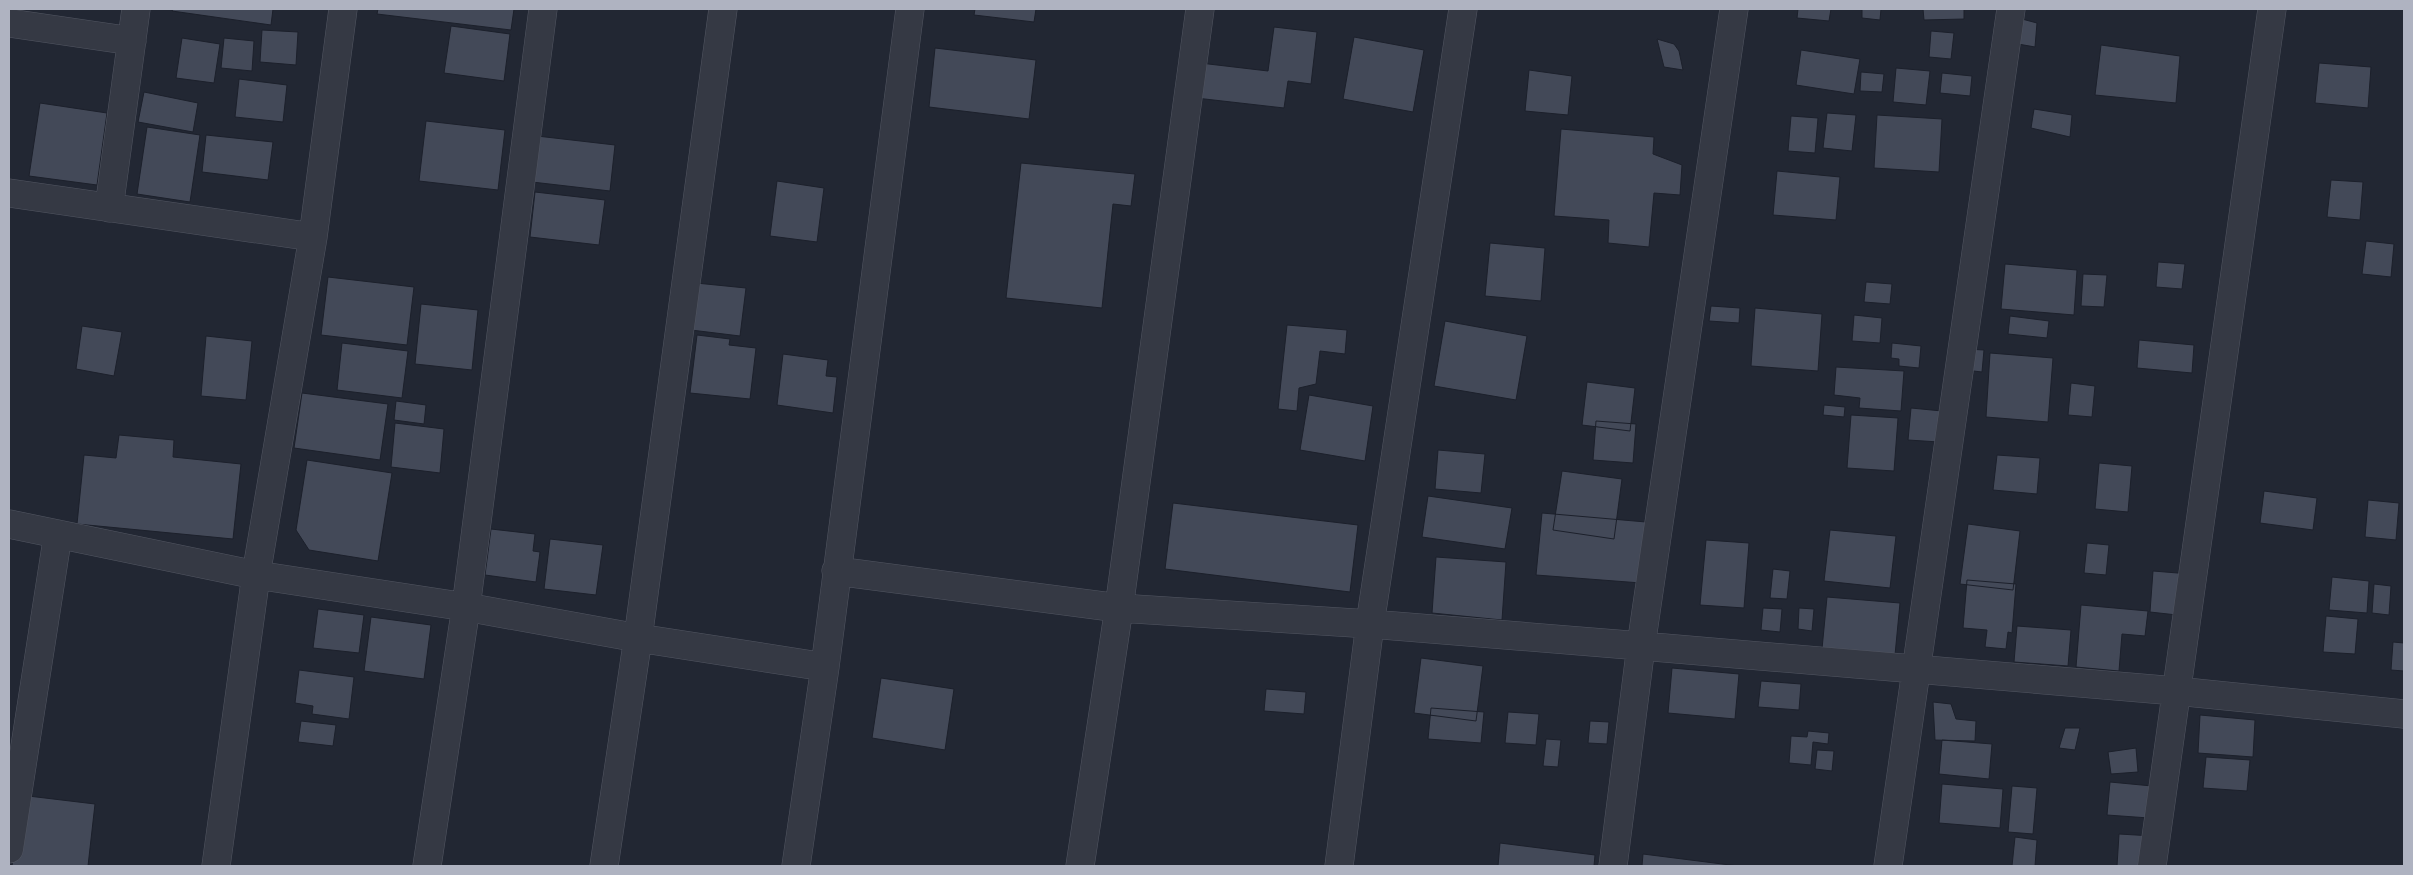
<svg xmlns="http://www.w3.org/2000/svg" width="2413" height="875" font-family="'Noto Sans',sans-serif">
<rect width="100%" height="100%" fill="#222733"/>
<!-- building -->
<path fill="#434958" stroke="#1c202b" d="M173 9H273L271 25 172 11Z
M378 9H514L511 30 377 14Z
M975 9H1036L1034 22 974 15Z
M1798 9H1831L1829 21 1797 18Z
M1862 9H1881L1880 20 1862 18Z
M1923 9H1964V19L1924 20Z
M2022 19 2037 23 2035 47 2018 44Z
M451 26 510 34 504 81 444 73Z
M1274 27 1317 32 1311 84 1288 81 1284 108 1196 98 1200 63 1268 71Z
M262 30 298 32 296 65 260 62Z
M1931 31 1954 33 1951 59 1929 57Z
M1354 37 1424 50 1413 112 1343 99Z
M182 38 220 44 214 83 176 78Z
M224 38 254 41 252 71 221 68Z
M1657 39 1674 44 1679 51 1683 70 1664 67Z
M2101 45 2180 56 2176 103 2095 95Z
M935 48 1036 60 1029 119 929 107Z
M1801 50 1860 59 1854 94 1796 85Z
M2319 63 2371 67 2368 108 2315 103Z
M1896 68 1930 71 1926 105 1893 102Z
M1529 70 1572 76 1568 115 1525 111Z
M1861 72 1884 74 1882 92 1860 91Z
M1942 73 1972 76 1970 96 1940 93Z
M239 79 287 85 283 122 235 117Z
M144 92 198 103 193 132 138 122Z
M40 103 107 113 97 185 29 176Z
M2034 109 2072 115 2070 137 2031 128Z
M1827 113 1856 115 1852 151 1823 148Z
M1877 115 1942 119 1939 172 1874 168Z
M1791 116 1818 118 1815 153 1788 151Z
M426 121 505 130 498 190 419 181Z
M147 127 200 135 190 202 137 194Z
M1561 129 1654 137 1653 154 1682 165 1680 195 1654 193 1649 247 1608 243 1609 220 1554 216Z
M206 135 273 142 268 180 202 172Z
M537 136 615 145 610 191 532 182Z
M1021 163 1135 174 1131 206 1113 204 1102 308 1006 298Z
M1777 171 1840 177 1836 220 1773 215Z
M2331 180 2363 182 2360 220 2327 217Z
M777 181 824 188 817 242 770 236Z
M535 192 605 200 599 245 530 237Z
M2366 241 2394 244 2391 277 2362 274Z
M1490 243 1545 248 1541 301 1485 296Z
M2158 262 2185 264 2182 289 2156 287Z
M2005 264 2077 270 2074 315 2001 309Z
M2083 274 2107 275 2104 307 2081 306Z
M328 277 414 287 407 345 321 335Z
M1866 282 1892 284 1890 304 1864 302Z
M696 283 746 288 740 336 691 330Z
M421 304 478 310 472 370 415 364Z
M1711 306 1740 308 1739 323 1709 321Z
M1755 308 1822 314 1818 371 1751 366Z
M1854 315 1882 318 1880 343 1852 341Z
M2010 316 2049 321 2047 338 2008 334Z
M1445 321 1527 336 1516 400 1434 386Z
M1287 325 1347 330 1345 354 1320 351 1316 384 1299 388 1297 411 1278 409Z
M82 326 122 332 114 376 76 369Z
M697 335 730 339 729 345 756 348 750 399 690 393Z
M206 336 252 341 246 400 201 396Z
M2139 340 2194 345 2192 373 2137 368Z
M342 343 408 351 402 398 337 390Z
M1892 343 1921 346 1919 368 1899 366V359L1891 358Z
M1967 349 1984 350 1982 372 1965 370Z
M1990 353 2053 358 2048 422 1986 417Z
M783 354 828 360 826 376 837 377 833 413 777 405Z
M1836 367 1904 371 1901 411 1859 408 1860 398 1834 395Z
M1587 382 1635 388 1630 431 1582 425Z
M2071 383 2095 386 2092 417 2068 415Z
M302 393 388 404 380 460 294 448Z
M1309 395 1373 406 1365 461 1300 450Z
M396 401 426 405 424 424 394 420Z
M1824 405 1845 407 1844 417 1823 415Z
M1911 408 1942 411 1939 442 1908 440Z
M1851 415 1898 418 1894 471 1847 468Z
M1596 421 1636 424 1633 463 1593 460Z
M395 423 444 429 440 473 391 467Z
M119 435 174 440 173 457 241 464 233 539 77 524 84 455 116 458Z
M1438 450 1485 454 1481 493 1435 489Z
M1997 455 2040 458 2037 494 1993 490Z
M307 460 392 473 378 561 309 550 296 530Z
M2099 463 2132 466 2128 512 2095 509Z
M1562 471 1622 479 1614 539 1553 530Z
M2264 491 2317 498 2313 530 2260 523Z
M1428 496 1512 508 1505 549 1422 537Z
M2368 500 2399 503 2396 540 2365 537Z
M1173 503 1358 525 1350 592 1165 569Z
M1542 513 1646 522 1641 583 1536 575Z
M1968 524 2020 531 2013 590 1960 584Z
M491 529 535 534 533 551 540 552 536 582 485 575Z
M1830 530 1896 536 1890 588 1824 581Z
M550 539 603 545 596 595 544 589Z
M1706 540 1749 543 1744 608 1700 605Z
M2087 543 2109 545 2106 575 2084 573Z
M1436 557 1506 562 1502 620 1432 613Z
M1773 569 1790 571 1787 599 1770 598Z
M2153 571 2190 574 2186 616 2150 612Z
M2332 577 2369 581 2367 613 2329 610Z
M1967 580 2016 584 2012 633 2008 632 2006 649 1985 647 1987 630 1963 628Z
M2374 584 2391 586 2389 615 2372 613Z
M1827 597 1900 603 1895 655 1822 649Z
M2081 605 2148 611 2145 636 2122 634 2119 671 2076 667Z
M1763 608 1782 609 1780 632 1761 630Z
M1799 608 1814 609 1812 631 1798 629Z
M318 609 364 615 359 653 313 648Z
M2326 616 2358 619 2355 654 2323 652Z
M371 617 431 625 424 679 364 671Z
M2017 626 2071 630 2068 666 2014 662Z
M2393 642 2404 643V671L2391 670Z
M1421 658 1483 666 1476 721 1414 713Z
M1672 668 1739 674 1735 719 1668 713Z
M299 670 354 677 349 719 312 714 313 706 295 703Z
M881 678 954 689 945 750 872 738Z
M1761 681 1801 684 1799 710 1758 707Z
M1266 689 1306 692 1304 714 1264 711Z
M1933 702 1951 704 1956 719 1976 721 1975 741 1935 740Z
M1431 708 1484 712 1481 743 1428 739Z
M1508 712 1539 714 1536 745 1505 743Z
M2200 715 2255 720 2253 757 2198 753Z
M301 721 336 725 333 746 298 742Z
M1590 721 1609 722 1607 744 1588 743Z
M2065 728H2080L2075 750 2059 748Z
M1808 731 1829 733 1828 744 1813 742 1811 765 1789 763 1791 736 1807 737Z
M1546 739 1561 740 1558 767 1543 766Z
M1942 740 1992 744 1989 779 1939 774Z
M2136 748 2138 772 2111 774 2108 752Z
M1817 750 1834 751 1832 771 1815 769Z
M2206 757 2250 760 2247 791 2203 788Z
M2110 782 2152 786 2149 818 2107 815Z
M1942 784 2003 789 2000 828 1939 823Z
M2012 786 2037 788 2033 834 2008 832Z
M20 795 95 804 88 866H12Z
M2119 834 2153 836 2150 866H2117Z
M2015 837 2037 840 2035 866H2012Z
M1500 843 1595 855 1594 866H1498Z
M1643 854 1738 866H1642Z"/>
<g fill="none" stroke-linecap="round" stroke-linejoin="round">
<!-- street casing -->
<g stroke="#525662" stroke-width="29">
<path id="street" d="M9 23 132 41
M9 193 313 237
M109 208 136 9
M9 524 256 575 466 607 638 638 825 667
M836 571 1119 608 1370 624 1641 646 2176 691 2404 714
M9 849 58 534
M216 866 256 575 313 237 343 9
M427 866 466 607 543 9
M604 866 638 638 723 9
M796 866 825 667 910 9
M1080 866 1119 608 1200 9
M1339 866 1370 624 1463 9
M1613 866 1641 646 1734 9
M1888 866 2011 9
M2152 866 2272 9"/>
</g>
<!-- street -->
<use href="#street" stroke="#353944" stroke-width="28"/>
</g>
<!-- border -->
<rect width="2413" height="875" fill="none" stroke="#afb3c1" stroke-width="20"/>
</svg>
